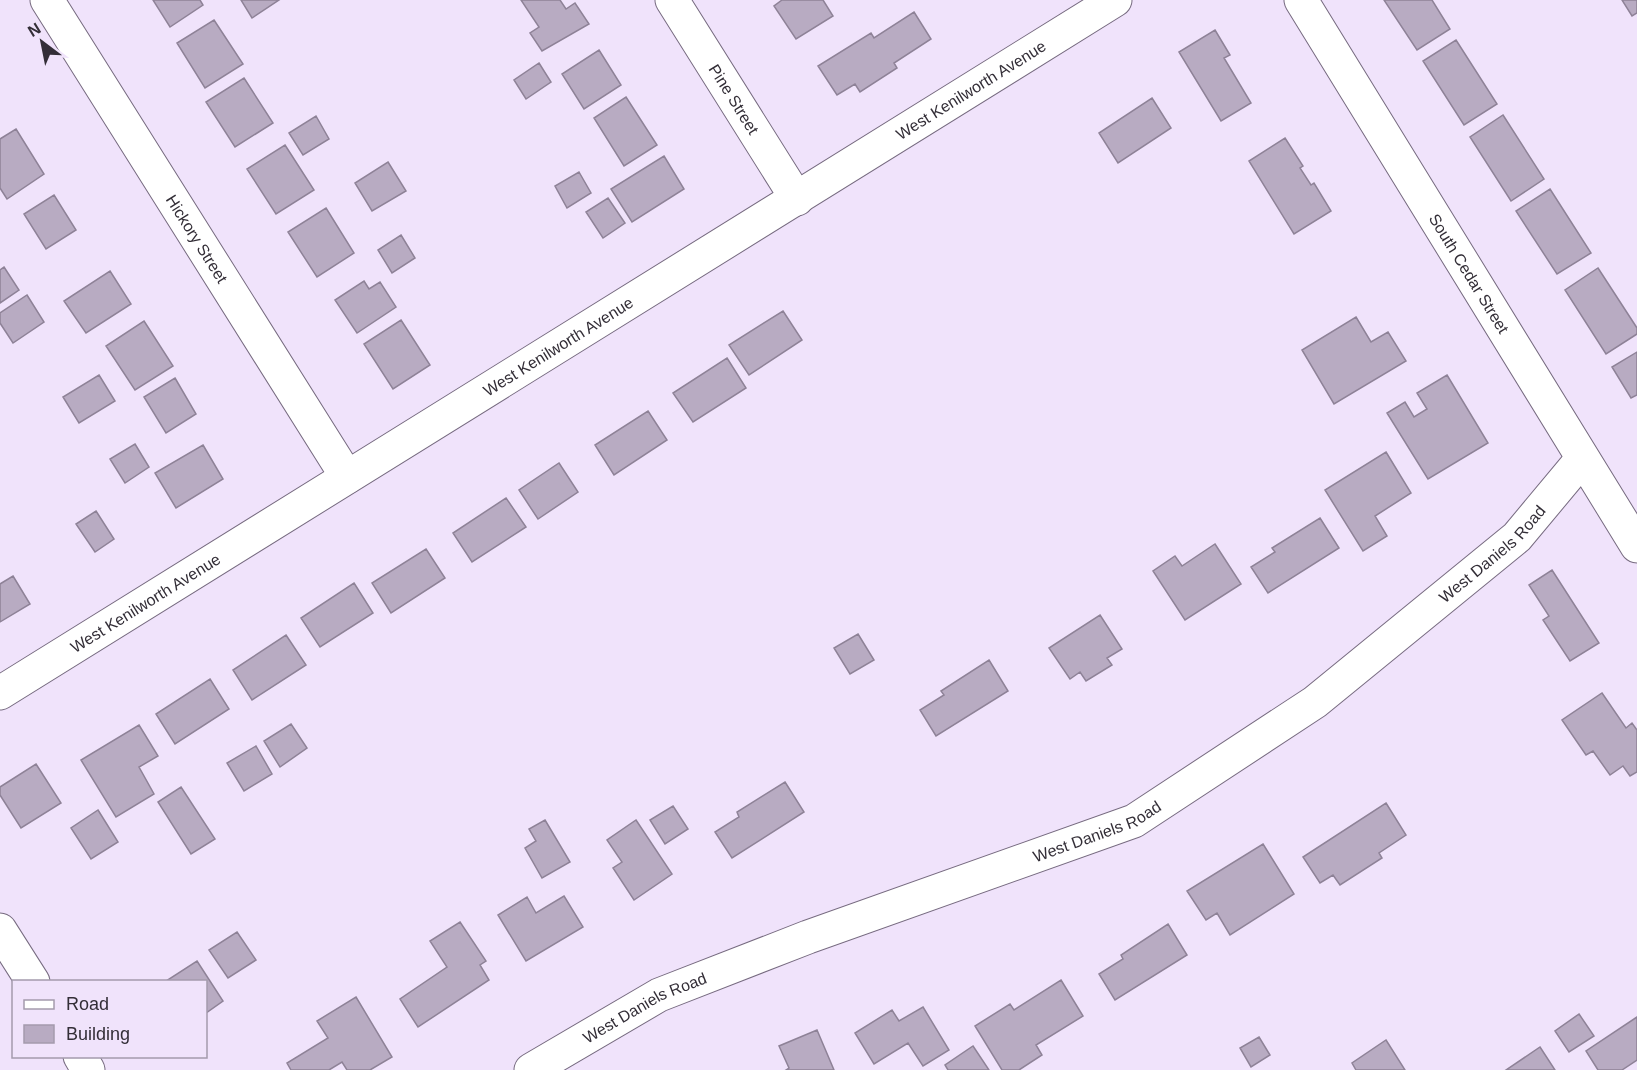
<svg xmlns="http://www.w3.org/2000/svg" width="1637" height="1070" font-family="Helvetica,sans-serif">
<rect width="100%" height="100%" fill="#f0e3fb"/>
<!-- building -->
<path fill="#b8abc2" stroke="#8e8297" stroke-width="1.5" d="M153 0H200L203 5 170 27Z
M241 0H279L252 18Z
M521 0H560L566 9 575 3 589 24 542 51 530 33 539 27Z
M782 0H823L833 16 796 39 774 6Z
M1384 0H1432L1450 29 1417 50Z
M1622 0H1637V13L1632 16Z
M914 12 931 39 894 63 897 68 860 92 855 84 837 95 818 66 871 33 874 38Z
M214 20 243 64 205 88 177 43Z
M1215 30 1230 55 1224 58 1251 103 1221 121 1179 52Z
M1456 40 1497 104 1464 125 1423 61Z
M599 50 621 85 584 109 562 74Z
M539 63 551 82 526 99 514 80Z
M244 78 273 123 235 147 206 102Z
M626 97 657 145 624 166 594 118Z
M1152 98 1171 128 1118 163 1099 133Z
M1503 115 1544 179 1511 201 1470 137Z
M316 116 329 139 303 155 289 133Z
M16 129 44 174 7 199 0 188V139Z
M1285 138 1303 166 1300 168 1311 185 1314 183 1331 211 1294 234 1249 161Z
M285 145 314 190 276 214 247 169Z
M664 156 684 189 632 222 611 189Z
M388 162 406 191 372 211 355 183Z
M579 172 591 193 567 208 555 186Z
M1550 189 1591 253 1557 274 1516 211Z
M54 195 76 230 46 249 24 214Z
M608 198 625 223 603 238 586 212Z
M326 208 354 253 317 277 288 232Z
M401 235 415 258 392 273 378 250Z
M4 267 19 290 0 303V270Z
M1598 268 1637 328V334L1606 354 1565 290Z
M110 271 131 304 86 333 64 301Z
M364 281 369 289 380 282 396 307 357 333 335 300Z
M27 295 44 322 13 343 0 323V313Z
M783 311 802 340 749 375 729 345Z
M1356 317 1371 342 1388 332 1406 361 1334 404 1302 350Z
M401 320 430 365 393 389 364 344Z
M144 321 173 366 135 390 106 346Z
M1637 352V395L1631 398 1612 367Z
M727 358 746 388 693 422 673 393Z
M99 375 115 401 79 423 63 397Z
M1447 375 1488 443 1428 479 1387 413 1405 402 1414 417 1427 409 1417 393Z
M175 378 196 414 166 433 144 397Z
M648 411 667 440 614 475 595 445Z
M135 444 149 467 125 483 110 459Z
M203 445 223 479 176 508 155 473Z
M1386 452 1411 493 1375 516 1387 536 1363 551 1325 490Z
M559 463 578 492 538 519 519 490Z
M506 498 526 527 472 562 453 533Z
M96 511 114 539 95 552 76 524Z
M1320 518 1339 548 1268 593 1251 567 1275 552 1272 548Z
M1215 544 1241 584 1185 620 1153 571 1175 556 1182 566Z
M426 549 445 578 391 613 372 583Z
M1552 570 1599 643 1570 661 1543 620 1549 616 1529 585Z
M13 576 30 604 0 622V584Z
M354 583 373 613 320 647 301 618Z
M1100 615 1122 649 1107 658 1112 665 1086 681 1080 672 1070 679 1049 648Z
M858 634 874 660 850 674 834 648Z
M286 635 306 665 252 700 233 670Z
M989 660 1008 691 936 736 920 710 944 695 941 691Z
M210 679 229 709 175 744 156 714Z
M1602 693 1626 728 1632 723 1637 730V772L1630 776 1623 766 1610 775 1593 751 1586 755 1562 720Z
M291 724 307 748 280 767 264 741Z
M139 725 158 756 139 767 154 794 116 817 81 760Z
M256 746 272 774 244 791 227 763Z
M36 764 61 803 21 828 0 795V787Z
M785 782 804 812 732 858 715 832 739 817 737 812Z
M181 787 215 839 191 854 158 802Z
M1386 803 1406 835 1379 853 1382 858 1340 885 1333 875 1320 883 1303 857Z
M673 806 688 829 665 844 650 820Z
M98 810 118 842 91 859 71 828Z
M545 820 570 862 542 878 525 848 536 841 529 829Z
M636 820 672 874 634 900 613 868 622 862 607 840Z
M1263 844 1294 894 1230 935 1217 913 1206 920 1187 891Z
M564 896 583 927 526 961 498 915 527 897 536 913Z
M460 922 486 961 480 965 489 980 418 1027 400 999 447 967 430 941Z
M1168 924 1187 955 1115 1000 1099 974 1123 959 1121 955Z
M237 932 256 960 228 978 209 950Z
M197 961 223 1001 206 1013V982L166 981Z
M1061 980 1083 1016 1036 1045 1042 1055 1019 1070H1002L975 1026 1010 1004 1014 1010Z
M356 997 392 1057 370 1070H347L342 1062 329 1070H291L287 1063 328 1038 317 1021Z
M923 1007 949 1050 923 1066 908 1043 874 1064 855 1033 892 1010 899 1021Z
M1579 1014 1594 1036 1569 1052 1555 1031Z
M1637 1017V1060L1622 1070H1598L1586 1051Z
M817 1030 834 1070H786L789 1068 779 1046Z
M1259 1037 1270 1055 1251 1067 1240 1048Z
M1386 1040 1405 1070H1356L1352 1063Z
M973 1046 989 1070H948L945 1065Z
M1540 1047 1555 1070H1506Z"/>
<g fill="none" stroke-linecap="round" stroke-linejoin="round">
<!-- minor casing -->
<g stroke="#776b80" stroke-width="35">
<g id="minor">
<path id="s1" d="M47 0 347 477"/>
<path id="s2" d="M672 0 797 199"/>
<path id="s3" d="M1301 0 1637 546"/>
<path id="s4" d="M0 693 1115 0"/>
<path d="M0 930 33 982"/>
<path d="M80 1056 88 1070"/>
<path id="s5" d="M531 1070 659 995 808 937 1134 821 1315 702 1517 537 1582 459"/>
</g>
</g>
<!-- minor -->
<use href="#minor" stroke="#fff" stroke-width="33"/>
</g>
<g text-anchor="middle" stroke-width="4.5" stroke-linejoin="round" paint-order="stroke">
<!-- street labels -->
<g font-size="16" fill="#332e37" stroke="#f0e3fb">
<text dy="6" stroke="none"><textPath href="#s4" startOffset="1143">West Kenilworth Avenue</textPath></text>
<text dy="6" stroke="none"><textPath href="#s2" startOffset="117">Pine Street</textPath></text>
<text dy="6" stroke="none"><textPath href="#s1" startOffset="282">Hickory Street</textPath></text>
<text dy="6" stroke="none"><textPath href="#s3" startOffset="321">South Cedar Street</textPath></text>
<text dy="6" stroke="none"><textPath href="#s4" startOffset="657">West Kenilworth Avenue</textPath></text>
<text dy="6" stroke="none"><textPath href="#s5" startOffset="1102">West Daniels Road</textPath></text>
<text dy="6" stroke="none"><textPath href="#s4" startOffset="171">West Kenilworth Avenue</textPath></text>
<text dy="6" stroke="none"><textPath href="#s5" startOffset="616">West Daniels Road</textPath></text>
<text dy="6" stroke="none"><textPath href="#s5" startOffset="130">West Daniels Road</textPath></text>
</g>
</g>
<!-- legend -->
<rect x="12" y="980" width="195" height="78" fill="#f0e3fb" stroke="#a49bad" stroke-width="1.5"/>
<rect x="24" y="1000" width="30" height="9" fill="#ffffff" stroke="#a49bad" stroke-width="1.5"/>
<text x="66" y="1010" font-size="18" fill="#332e37">Road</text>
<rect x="24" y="1025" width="30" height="18" fill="#b8abc2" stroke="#a49bad" stroke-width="1.5"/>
<text x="66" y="1040" font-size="18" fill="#332e37">Building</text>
<!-- north arrow -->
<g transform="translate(42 42) rotate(328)" stroke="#f0e3fb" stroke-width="4.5" paint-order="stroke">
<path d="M0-4.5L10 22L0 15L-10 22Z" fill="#332e37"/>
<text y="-9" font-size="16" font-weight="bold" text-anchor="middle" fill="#332e37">N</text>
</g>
</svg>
